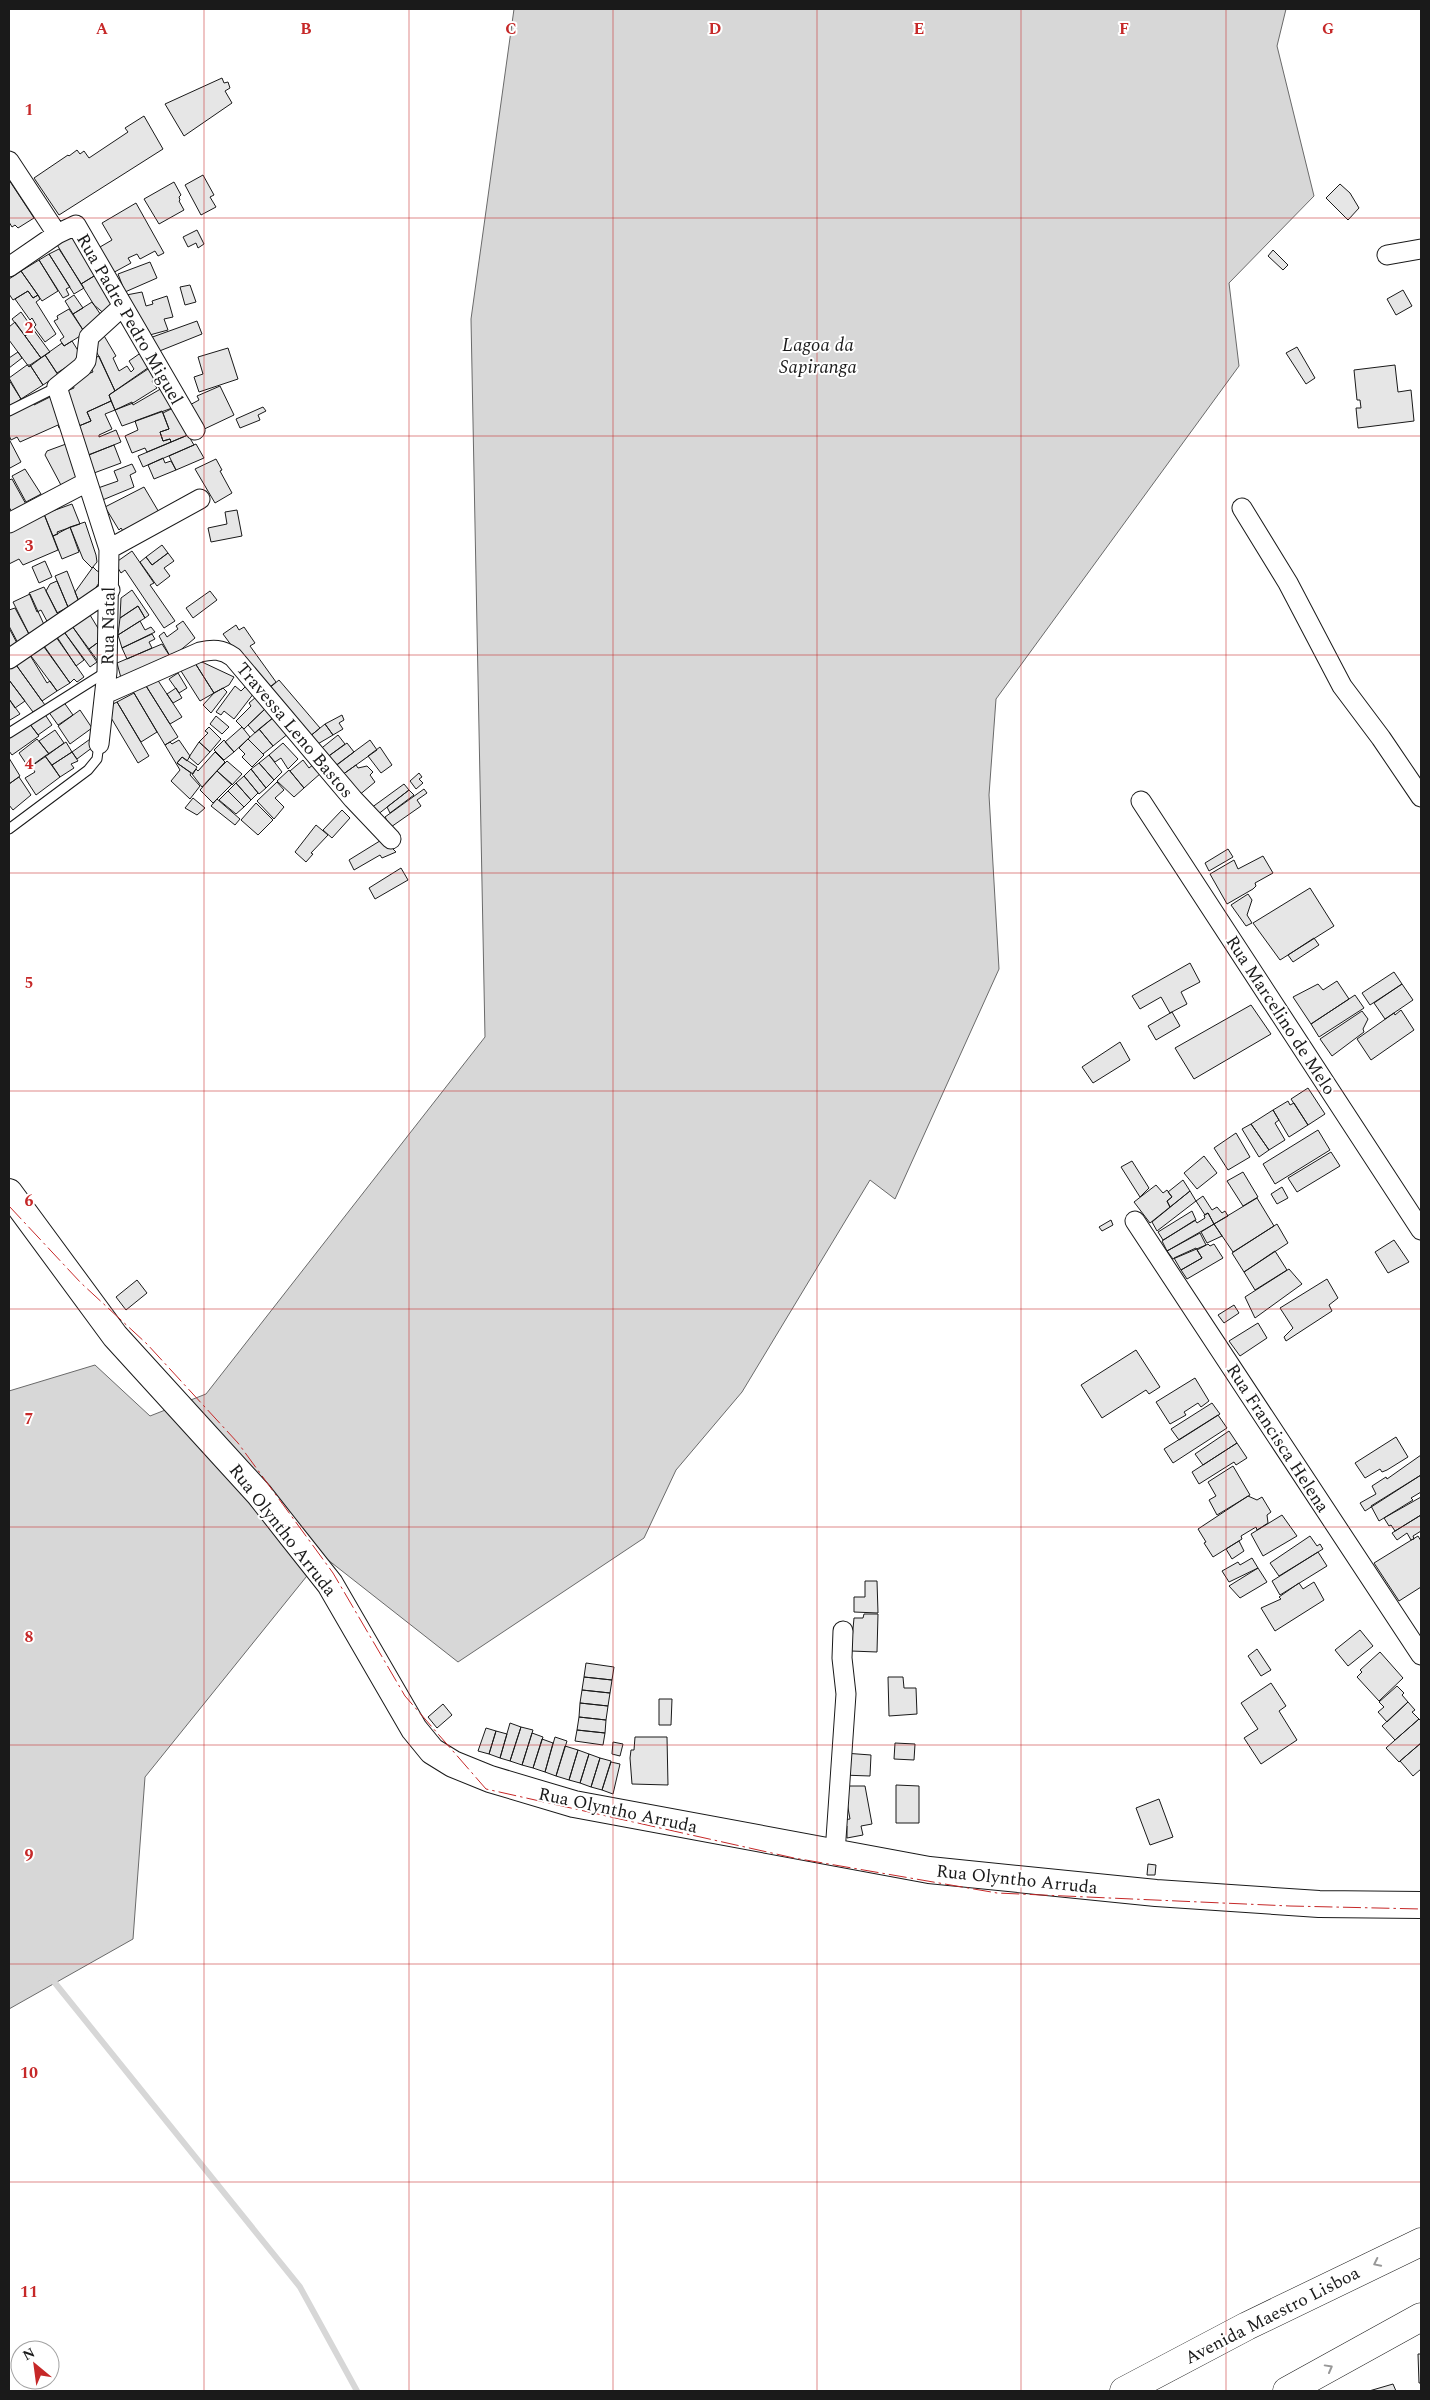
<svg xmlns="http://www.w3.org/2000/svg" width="1430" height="2400" font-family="Spectral,serif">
<rect width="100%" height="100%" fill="#fff"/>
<!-- water -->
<path fill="#d7d7d7" stroke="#6a6a6a" d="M514 9H1286L1277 46 1314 196 1229 283 1239 366 996 699 989 795 999 969 895 1199 870 1180 742 1392 676 1470 644 1538 458 1662 323 1556 145 1777 133 1939 9 2009V1391L95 1365 150 1416 206 1394 485 1037 471 319Z"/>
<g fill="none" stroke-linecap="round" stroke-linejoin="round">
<!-- stream -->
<path stroke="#d7d7d7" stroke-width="6" d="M51 1978 300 2287 357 2391"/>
</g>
<!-- building -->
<path fill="#e6e6e6" stroke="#1a1a1a" d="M222 78 224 83 228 82 230 88 225 91 232 103 184 136 165 104Z
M144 116 163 149 59 215 34 178 68 155 69 156 77 150 80 154 84 151 89 158 128 132 125 128Z
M203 175 214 195 210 197 216 207 201 215 185 185Z
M9 180 34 218 18 228 15 225 12 227 9 222Z
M174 182 181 195 179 197 180 200 179 201 184 210 159 224 144 199Z
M1340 184 1350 193 1359 208 1348 220 1326 198Z
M136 203 164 253 158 256 155 251 140 259 137 254 128 258 131 263 109 275 100 247 112 240 102 223Z
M197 230 204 244 198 248 196 243 188 247 183 237Z
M75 232 99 273 81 284 56 243Z
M59 249 84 288 74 294 49 254Z
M1273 250 1288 265 1283 270 1268 256Z
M49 254 70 287 66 289 69 295 63 298 39 260Z
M39 260 58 291 42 301 21 271Z
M150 262 157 278 125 292 118 274Z
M21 271 38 295 33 298 28 291 13 300 9 294V279Z
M99 273 116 306 106 315 94 305 81 284Z
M190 285 196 302 185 305 180 287Z
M1403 290 1412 306 1396 315 1387 299Z
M28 291 33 298 38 295 40 299 36 302 56 334 45 342 34 327 36 325 32 318 30 320 15 299Z
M142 292 146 306 153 304 152 301 167 296 173 317 164 319 168 330 146 336 139 314 133 316 121 296Z
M74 295 83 308 73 314 65 301Z
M92 302 103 318 85 333 73 314Z
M69 309 85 333 64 346 60 340 64 337 54 321 58 319 57 316Z
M21 312 33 329 25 336 12 319Z
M197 321 202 334 157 352 147 339Z
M15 322 41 358 29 367 9 340V327Z
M33 329 50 352 41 358 25 336Z
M103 334 116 356 113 358 119 371 127 366 131 372 134 369 129 361 142 352 151 367 115 391 91 340Z
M72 341 82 357 57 373 45 355 62 343 64 346Z
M1297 347 1315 378 1306 384 1286 353Z
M228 348 238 379 199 392 194 377 203 374 198 357Z
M18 352 22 358 9 368V358Z
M45 355 58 375 43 385 30 365Z
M99 356 115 391 109 395 111 401 87 412 91 421 74 428 62 393 74 388 72 380 93 372 88 361Z
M27 365H30L43 385 21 399 9 378Z
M152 365 159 376 152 381 157 388 133 403 115 410 109 395Z
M1395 365 1398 392 1411 390 1414 421 1358 428 1356 408H1361L1360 400H1357L1354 370Z
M9 380 21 399 9 407Z
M220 386 234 415 198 432 186 407 199 400 197 396Z
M164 387 175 407 122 426 115 410 132 402 133 405Z
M52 396 64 425 59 428 58 425 20 442 17 437 11 440 9 435V413L33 401 34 405Z
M111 401 115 410 105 414 112 429 99 435V437L116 430 121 442 84 457 74 428 91 421 87 412Z
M175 407 190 434 171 442 170 439 163 441 160 432 169 429 163 413Z
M263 407 266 411 258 415 260 420 240 428 236 419Z
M162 411 169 429 160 432 163 441 170 439 171 442 147 452 145 448 132 453 125 436 138 430 135 421Z
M188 435 194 445 143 467 138 456Z
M9 439 21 462 10 468 9 466Z
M66 444 79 478 62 487 45 455 47 451Z
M196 444 204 458 176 470 169 456Z
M114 445 121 463 94 473 88 455Z
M163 458 165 463 171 461 176 470 154 479 148 465Z
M216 459 222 470 220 471 232 493 215 503 195 469Z
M132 464 136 472 130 475 134 487 100 501 98 488 118 481 114 471Z
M25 469 41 494 26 502 12 476Z
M12 479 27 506 13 514 9 507V480Z
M144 487 160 514 125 534 121 528 119 530 105 507Z
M72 504 80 524 57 532 58 534 53 536 44 514Z
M237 510 242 536 211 542 208 528 227 524 225 512Z
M44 514 58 550 23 565 19 559 9 564V530Z
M85 522 96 555 97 562 92 568 83 559 70 527Z
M70 527 79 552 62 559 53 536Z
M162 545 168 553 152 565 146 557Z
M132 551 154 583 150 585 175 621 164 628 125 570 121 573 115 563Z
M168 553 174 561 164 568 170 576 157 586 140 562 146 557 152 565Z
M45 561 52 577 39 583 32 567Z
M93 567 97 571 101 572 99 583 90 596 80 604 75 592Z
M67 571 79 602 68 607 55 576Z
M57 581 68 607 57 613 46 591 50 584Z
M44 587 60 618 49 625 41 610 37 612 29 593Z
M132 590 149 615 145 618 138 606 120 618 121 598Z
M210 591 217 600 193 618 186 608Z
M30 594 46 629 31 638 13 602Z
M138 606 145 618 118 635 120 618Z
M15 608 31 638 19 645 9 626V610Z
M90 615 104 638 89 649 72 626Z
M140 621 145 630 151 627 155 632 122 648 118 635Z
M183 621 195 638 171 658 159 636 164 632 167 637 178 629 176 626Z
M70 623 97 662 90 667 62 629Z
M236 625 239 630 244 627 255 643 250 646 276 682 265 691 223 634Z
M9 628 18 645 9 651Z
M62 629 84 660 76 666 55 634Z
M152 634 155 639 149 642 152 648 127 659 122 648Z
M56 637 84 677 77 682 74 679 70 683 44 647Z
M104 638 100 664 89 649Z
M42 643 70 683 57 691 31 656Z
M162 644 171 658 121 678 117 663Z
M28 652 47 683 50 681 57 691 42 701 14 662Z
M14 662 45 705 33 712 9 680V666Z
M202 662 234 677 229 685 214 693 195 663Z
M195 663 214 693 200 701 181 671Z
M178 673 187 688 179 693 169 679Z
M157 679 182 717 170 724 146 686Z
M9 680 25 701 15 708 9 699Z
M279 680 320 728 309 737 267 690Z
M143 681 178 737 165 745 131 688Z
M235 686 241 691 246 686 254 693 234 719 224 711 221 715 216 712Z
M176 688 182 698 173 703 167 694Z
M223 688 227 692 211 713 203 705 214 693Z
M134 693 157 732 141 742 117 702Z
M256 697 266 708 244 729 236 721 251 706 249 703Z
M9 699 20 714 10 720 9 718Z
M63 701 73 715 58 725 48 711Z
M117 702 149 756 138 763 107 711 109 706Z
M266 708 274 717 255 733 248 725Z
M80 710 92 728 70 744 58 726Z
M44 713 52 725 38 735 29 723Z
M342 715 344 720 339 723 343 729 333 735 325 724Z
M216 716 229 727 222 734 210 724Z
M274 717 289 733 273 746 259 729Z
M29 723 39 736 12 755 9 751V738Z
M325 724 333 735 316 745 309 737Z
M209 727 221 739 210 752 199 742 208 733 205 731Z
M242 727 250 737 234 752 225 742Z
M259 729 273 746 263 754 248 739Z
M55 730 64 743 49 754 39 741Z
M338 735 345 744 326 758 318 751Z
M93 737V747L77 759 72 752Z
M37 739 49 754 29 768 19 753Z
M248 739 264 755 252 767 242 757 245 754 239 748Z
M179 740 190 756 187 761 182 757 177 763 191 773 190 775 200 786 190 799 171 781 180 770 165 745 170 742 172 744Z
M224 740 234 752 224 760 214 750Z
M370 740 377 750 342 775 335 766Z
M66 742 72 752 52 765 45 756Z
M199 742 210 752 198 765 189 757Z
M283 743 298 759 288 769 281 758 275 762 269 755Z
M347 743 354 752 333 768 326 758Z
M380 747 392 765 381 773 368 756Z
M72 752 78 761 71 764 74 768 60 777 52 765Z
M215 752 225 762 202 787 192 774 196 769 198 771Z
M269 755 282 772 274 780 259 763Z
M45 756 60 777 36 795 25 778 35 772 31 766Z
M182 757 197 767 193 774 177 763Z
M9 758 20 776 9 784Z
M303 760 309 768 314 764 321 773 304 788 290 771Z
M227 761 242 774 232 785 217 771Z
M259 763 274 780 266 788 251 769Z
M356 765 358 768 367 766 373 772 370 775 375 782 358 796 342 775Z
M251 769 266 788 259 794 244 776Z
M289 770 304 788 294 797 277 781Z
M217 771 232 784 213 803 200 790Z
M419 773 422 777 419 779 423 783 416 789 410 781Z
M244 776 258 793 251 800 236 783Z
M19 777 31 795 13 810 9 805V784Z
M277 782 284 790 275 798 284 807 274 819 257 801Z
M236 783 251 800 244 807 228 791Z
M404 784 409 790 377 815 371 808Z
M424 789 427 793 417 800 421 806 391 827 385 817Z
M409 790 414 795 390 813 387 807Z
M228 791 244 807 236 814 219 800Z
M193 798 205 808 197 815 185 808Z
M217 799 240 819 235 825 211 806Z
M256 803 273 820 258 835 241 820Z
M342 810 350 818 332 838 323 830Z
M316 825 328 835 311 853 313 854 306 862 295 852Z
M383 839 396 852 382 858 380 855 354 870 349 860Z
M1228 849 1233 857 1209 871 1205 863Z
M1263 856 1273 873 1255 883 1256 886 1253 889 1227 904 1210 874 1234 860 1238 869Z
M401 868 408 880 375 899 369 888Z
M1310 888 1334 926 1280 960 1253 923Z
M1248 894 1252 900 1247 915 1252 923 1246 926 1231 905Z
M1314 938 1319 945 1293 962 1288 955Z
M1190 963 1200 982 1181 992 1187 1004 1170 1013 1161 997 1140 1009 1132 996Z
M1394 972 1402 984 1370 1005 1362 993Z
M1337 981 1349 999 1311 1024 1293 997 1318 984 1323 990Z
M1402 984 1413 1000 1385 1019 1374 1003Z
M1355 995 1364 1008 1319 1037 1311 1024Z
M1251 1005 1271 1034 1194 1079 1175 1048Z
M1401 1010 1414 1030 1371 1060 1357 1039 1394 1013 1395 1015Z
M1362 1011 1368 1019 1363 1029 1364 1032 1332 1056 1320 1039Z
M1172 1012 1180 1026 1156 1040 1148 1026Z
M1120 1042 1130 1060 1093 1083 1082 1067Z
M1308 1088 1325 1114 1308 1125 1291 1099Z
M1288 1101 1290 1105 1294 1103 1308 1125 1289 1137 1273 1110Z
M1273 1110 1279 1120 1275 1123 1285 1140 1269 1150 1251 1124Z
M1251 1124 1269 1150 1259 1157 1242 1129Z
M1318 1130 1330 1150 1275 1184 1263 1164Z
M1236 1133 1250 1157 1228 1170 1214 1148Z
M1331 1152 1340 1166 1297 1192 1288 1178Z
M1204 1156 1217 1173 1197 1189 1184 1173Z
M1132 1161 1149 1188 1140 1197 1121 1167Z
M1243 1172 1258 1197 1243 1206 1227 1181Z
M1183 1180 1190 1191 1170 1207 1167 1201 1172 1197 1168 1192Z
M1156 1185 1163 1193 1167 1190 1172 1197 1167 1201 1170 1207 1150 1223 1134 1202Z
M1282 1187 1288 1198 1277 1204 1271 1194Z
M1190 1191 1196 1201 1157 1231 1152 1222Z
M1203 1196 1212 1210 1217 1207 1222 1213 1225 1211 1228 1216 1214 1224 1208 1213 1205 1215 1196 1201Z
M1257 1198 1274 1226 1233 1252 1214 1224Z
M1192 1211 1196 1220 1163 1240 1158 1232Z
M1208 1213 1214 1224 1167 1251 1162 1241 1195 1220 1197 1223 1205 1218 1204 1215Z
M1111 1220 1113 1225 1102 1231 1099 1227Z
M1214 1224 1222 1236 1207 1243 1201 1232Z
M1277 1224 1288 1243 1244 1272 1232 1253Z
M1200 1233 1206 1245 1173 1259 1167 1251Z
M1394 1240 1409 1262 1388 1273 1375 1252Z
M1208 1244 1210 1246 1214 1244 1223 1258 1187 1279 1181 1270 1202 1258 1197 1250Z
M1196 1248 1202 1258 1181 1270 1174 1258Z
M1275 1251 1287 1270 1255 1290 1244 1272Z
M1289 1269 1302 1284 1255 1318 1245 1297Z
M1327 1279 1338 1298 1329 1305 1332 1311 1286 1341 1284 1337 1293 1328 1280 1308Z
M137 1280 147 1293 126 1310 116 1297Z
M1234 1305 1239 1313 1224 1323 1218 1315Z
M1258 1323 1267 1338 1240 1356 1229 1341Z
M1136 1350 1160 1387 1149 1394 1146 1390 1102 1418 1081 1385Z
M1195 1378 1209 1401 1201 1407 1198 1403 1184 1412 1186 1415 1170 1424 1156 1402Z
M1212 1403 1220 1414 1179 1440 1171 1429Z
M1218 1415 1227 1428 1173 1463 1164 1449Z
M1229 1431 1237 1443 1203 1465 1195 1454Z
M1396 1437 1408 1457 1387 1470 1382 1472 1380 1469 1365 1478 1355 1463Z
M1237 1443 1247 1458 1236 1465 1234 1462 1199 1484 1192 1472Z
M1421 1455V1475L1365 1511 1360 1503 1376 1494 1372 1486 1386 1477 1387 1479Z
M1233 1466 1250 1495 1217 1515 1209 1500 1216 1496 1208 1482Z
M1421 1475V1492L1411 1498 1413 1500 1379 1521 1371 1506Z
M1248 1496 1257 1500 1262 1497 1271 1512 1267 1515 1268 1523 1257 1530 1256 1527 1241 1536 1242 1539 1213 1557 1204 1543 1206 1542 1198 1529Z
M1421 1497V1515L1395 1531 1391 1525 1389 1526 1384 1518Z
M1282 1515 1297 1536 1263 1556 1251 1534Z
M1421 1515V1531L1413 1536 1414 1539 1411 1540 1407 1533 1397 1540 1392 1533Z
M1310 1536 1317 1546 1320 1544 1323 1549 1279 1576 1270 1563Z
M1418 1536 1421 1541V1587L1399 1601 1374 1563Z
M1239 1541 1244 1551 1232 1559 1226 1549Z
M1318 1552 1327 1566 1280 1595 1272 1581Z
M1252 1558 1258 1568 1229 1582 1222 1571 1238 1562 1240 1565Z
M1258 1568 1267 1582 1240 1598 1229 1586Z
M865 1581H877L878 1613 854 1612V1597H865Z
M1314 1582 1324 1600 1275 1631 1261 1608 1281 1599 1279 1597 1299 1583 1303 1589Z
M864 1614H878L877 1652 851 1651 854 1618H863Z
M1360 1630 1373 1646 1348 1666 1335 1650Z
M1257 1649 1271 1670 1261 1676 1248 1656Z
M1380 1652 1403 1678 1379 1701 1357 1677 1362 1672 1360 1670Z
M586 1663 614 1667 612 1680 584 1677Z
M584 1677 612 1680 610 1693 582 1690Z
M888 1677H903L904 1688H916L917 1714 889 1716Z
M1271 1683 1286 1706 1279 1711 1297 1740 1261 1764 1244 1738 1258 1729 1241 1703Z
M1397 1686 1404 1693 1402 1695 1408 1702 1387 1722 1378 1712 1384 1707 1379 1702Z
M582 1690 610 1693 608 1706 580 1703Z
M659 1699H672L671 1725H659Z
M1408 1702 1415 1710 1412 1712 1419 1719 1395 1740 1382 1726Z
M580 1703 608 1706 606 1720 579 1717Z
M443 1704 452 1715 437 1728 428 1717Z
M579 1717 606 1720 605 1733 577 1730Z
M1419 1719 1421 1721V1743L1399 1762 1386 1748Z
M510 1723 521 1727 510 1761 500 1758Z
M521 1727 533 1730 522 1765 510 1761Z
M486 1728 496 1731 489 1754 478 1751Z
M577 1730 605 1733 603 1745 575 1741Z
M496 1731 507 1734 500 1758 489 1754Z
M532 1733 543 1737 533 1768 522 1765Z
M555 1737 567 1741 556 1776 545 1772Z
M635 1737H667L668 1785 632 1784 630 1758 631 1750H634Z
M542 1739 553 1743 545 1772 533 1768Z
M613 1742 623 1744 620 1756 612 1754Z
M895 1743 915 1744 914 1760 894 1759Z
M1421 1743V1769L1413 1776 1400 1761Z
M565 1746 578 1750 569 1780 556 1776Z
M578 1750 589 1754 580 1783 569 1780Z
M844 1753 871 1755 870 1776 842 1775Z
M589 1754 600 1758 591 1787 580 1783Z
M600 1758 611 1761 602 1790 591 1787Z
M611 1762 620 1764 613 1794 602 1790Z
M896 1785 919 1786V1823H896Z
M844 1786H865L872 1824 861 1826 863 1835 847 1838V1826L843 1827 842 1820 850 1819Z
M1159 1799 1173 1837 1150 1845 1136 1808Z
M1148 1864 1156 1865 1155 1875H1147Z
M1418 2354H1421V2383H1419Z
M1393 2384 1396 2391H1369Z"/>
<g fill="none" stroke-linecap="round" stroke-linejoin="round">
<!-- lane casing -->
<g stroke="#1a1a1a" stroke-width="11">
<path id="lane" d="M9 411 57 387
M9 733 106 672
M9 829 88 770 97 759 99 744"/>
</g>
<!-- street casing -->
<g stroke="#1a1a1a" stroke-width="21">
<path id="street" d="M9 161 57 234
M1387 255 1421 249
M9 267 57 234 76 225 195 430
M1242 508 1288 583 1342 686 1381 738 1421 797
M9 523 87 482
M109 549 200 499
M9 659 110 590
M105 694 200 652C213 649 222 649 233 657L353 799 391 839
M99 744 107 672 109 549 57 387 82 367 86 361 89 337 123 306
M1141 801 1421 1230
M1135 1221 1421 1655
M835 1853 846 1694 842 1658 843 1631"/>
</g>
<!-- secondary casing -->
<g stroke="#1a1a1a" stroke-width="28">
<path id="secondary" d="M9 1192 115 1336 259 1494 292 1536 330 1584 414 1729 432 1751 453 1764 490 1779 574 1804 929 1870 1156 1893 1319 1904 1421 1905"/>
</g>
<!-- highway casing -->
<g stroke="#1a1a1a" stroke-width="29">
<path id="highway" d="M1124 2391 1247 2326 1421 2242
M1287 2391 1421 2317"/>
</g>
<!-- lane -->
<use href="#lane" stroke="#fff" stroke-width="9"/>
<!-- street -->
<use href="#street" stroke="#fff" stroke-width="19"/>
<!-- secondary -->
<use href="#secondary" stroke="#fff" stroke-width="26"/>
<!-- highway -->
<use href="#highway" stroke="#fff" stroke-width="28"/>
<!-- power -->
<path stroke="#c62828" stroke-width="1" stroke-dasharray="18 4 2.5 4" stroke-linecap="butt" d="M9 1206 81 1283 147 1344 238 1443 333 1573 405 1696 486 1789 794 1858 997 1893 1290 1906 1421 1909"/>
</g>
<!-- one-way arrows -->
<defs><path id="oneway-chevron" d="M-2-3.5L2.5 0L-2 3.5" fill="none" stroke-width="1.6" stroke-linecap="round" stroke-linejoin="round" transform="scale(1.25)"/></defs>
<g stroke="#989898">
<use href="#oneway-chevron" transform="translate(1377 2263) rotate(154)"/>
<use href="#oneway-chevron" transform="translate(1329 2368) rotate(-29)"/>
</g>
<!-- grid -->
<path fill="none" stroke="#c62828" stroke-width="1" stroke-opacity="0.55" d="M204 9V2391M409 9V2391M613 9V2391M817 9V2391M1021 9V2391M1226 9V2391M9 218H1421M9 436H1421M9 655H1421M9 873H1421M9 1091H1421M9 1309H1421M9 1527H1421M9 1745H1421M9 1964H1421M9 2182H1421"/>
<g text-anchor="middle" stroke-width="4" stroke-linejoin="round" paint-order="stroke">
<!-- street labels -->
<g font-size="18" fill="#1a1a1a" stroke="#fff">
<text transform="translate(130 319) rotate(60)" y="6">Rua Padre Pedro Miguel</text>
<text transform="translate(108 626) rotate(-89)" y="6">Rua Natal</text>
<text transform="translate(295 730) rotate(50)" y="6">Travessa Leno Bastos</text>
<text transform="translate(1281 1015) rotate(57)" y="6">Rua Marcelino de Melo</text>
<text transform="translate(1278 1438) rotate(57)" y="6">Rua Francisca Helena</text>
<text transform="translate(283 1530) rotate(52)" y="6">Rua Olyntho Arruda</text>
<text transform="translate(618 1810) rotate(12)" y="6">Rua Olyntho Arruda</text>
<text transform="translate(1017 1879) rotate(6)" y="6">Rua Olyntho Arruda</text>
<text transform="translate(1272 2315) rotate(-27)" y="6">Avenida Maestro Lisboa</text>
</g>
<!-- water labels -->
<g font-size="19" font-style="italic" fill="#1a1a1a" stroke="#fff">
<text x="818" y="351">Lagoa da<tspan x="818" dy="22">Sapiranga</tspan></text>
</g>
</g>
<g font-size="16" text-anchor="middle" font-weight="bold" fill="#c62828" stroke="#fff" stroke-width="4" stroke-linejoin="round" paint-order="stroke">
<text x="102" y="34">A</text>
<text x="306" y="34">B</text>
<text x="511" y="34">C</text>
<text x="715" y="34">D</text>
<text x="919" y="34">E</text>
<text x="1124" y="34">F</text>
<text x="1328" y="34">G</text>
<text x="29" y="115">1</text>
<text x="29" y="333">2</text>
<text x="29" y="551">3</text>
<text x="29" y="769">4</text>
<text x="29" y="988">5</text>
<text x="29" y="1206">6</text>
<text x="29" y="1424">7</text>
<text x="29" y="1642">8</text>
<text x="29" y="1860">9</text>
<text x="29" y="2078">10</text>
<text x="29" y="2297">11</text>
</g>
<!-- border -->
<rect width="1430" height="2400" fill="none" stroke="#1a1a1a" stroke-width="20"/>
<!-- north arrow -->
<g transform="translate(35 2365) rotate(331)"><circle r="24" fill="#ffffff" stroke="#a3a3a3"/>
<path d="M0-4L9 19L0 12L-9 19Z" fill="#c62828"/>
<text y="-8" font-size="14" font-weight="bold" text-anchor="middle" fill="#1a1a1a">N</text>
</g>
</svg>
